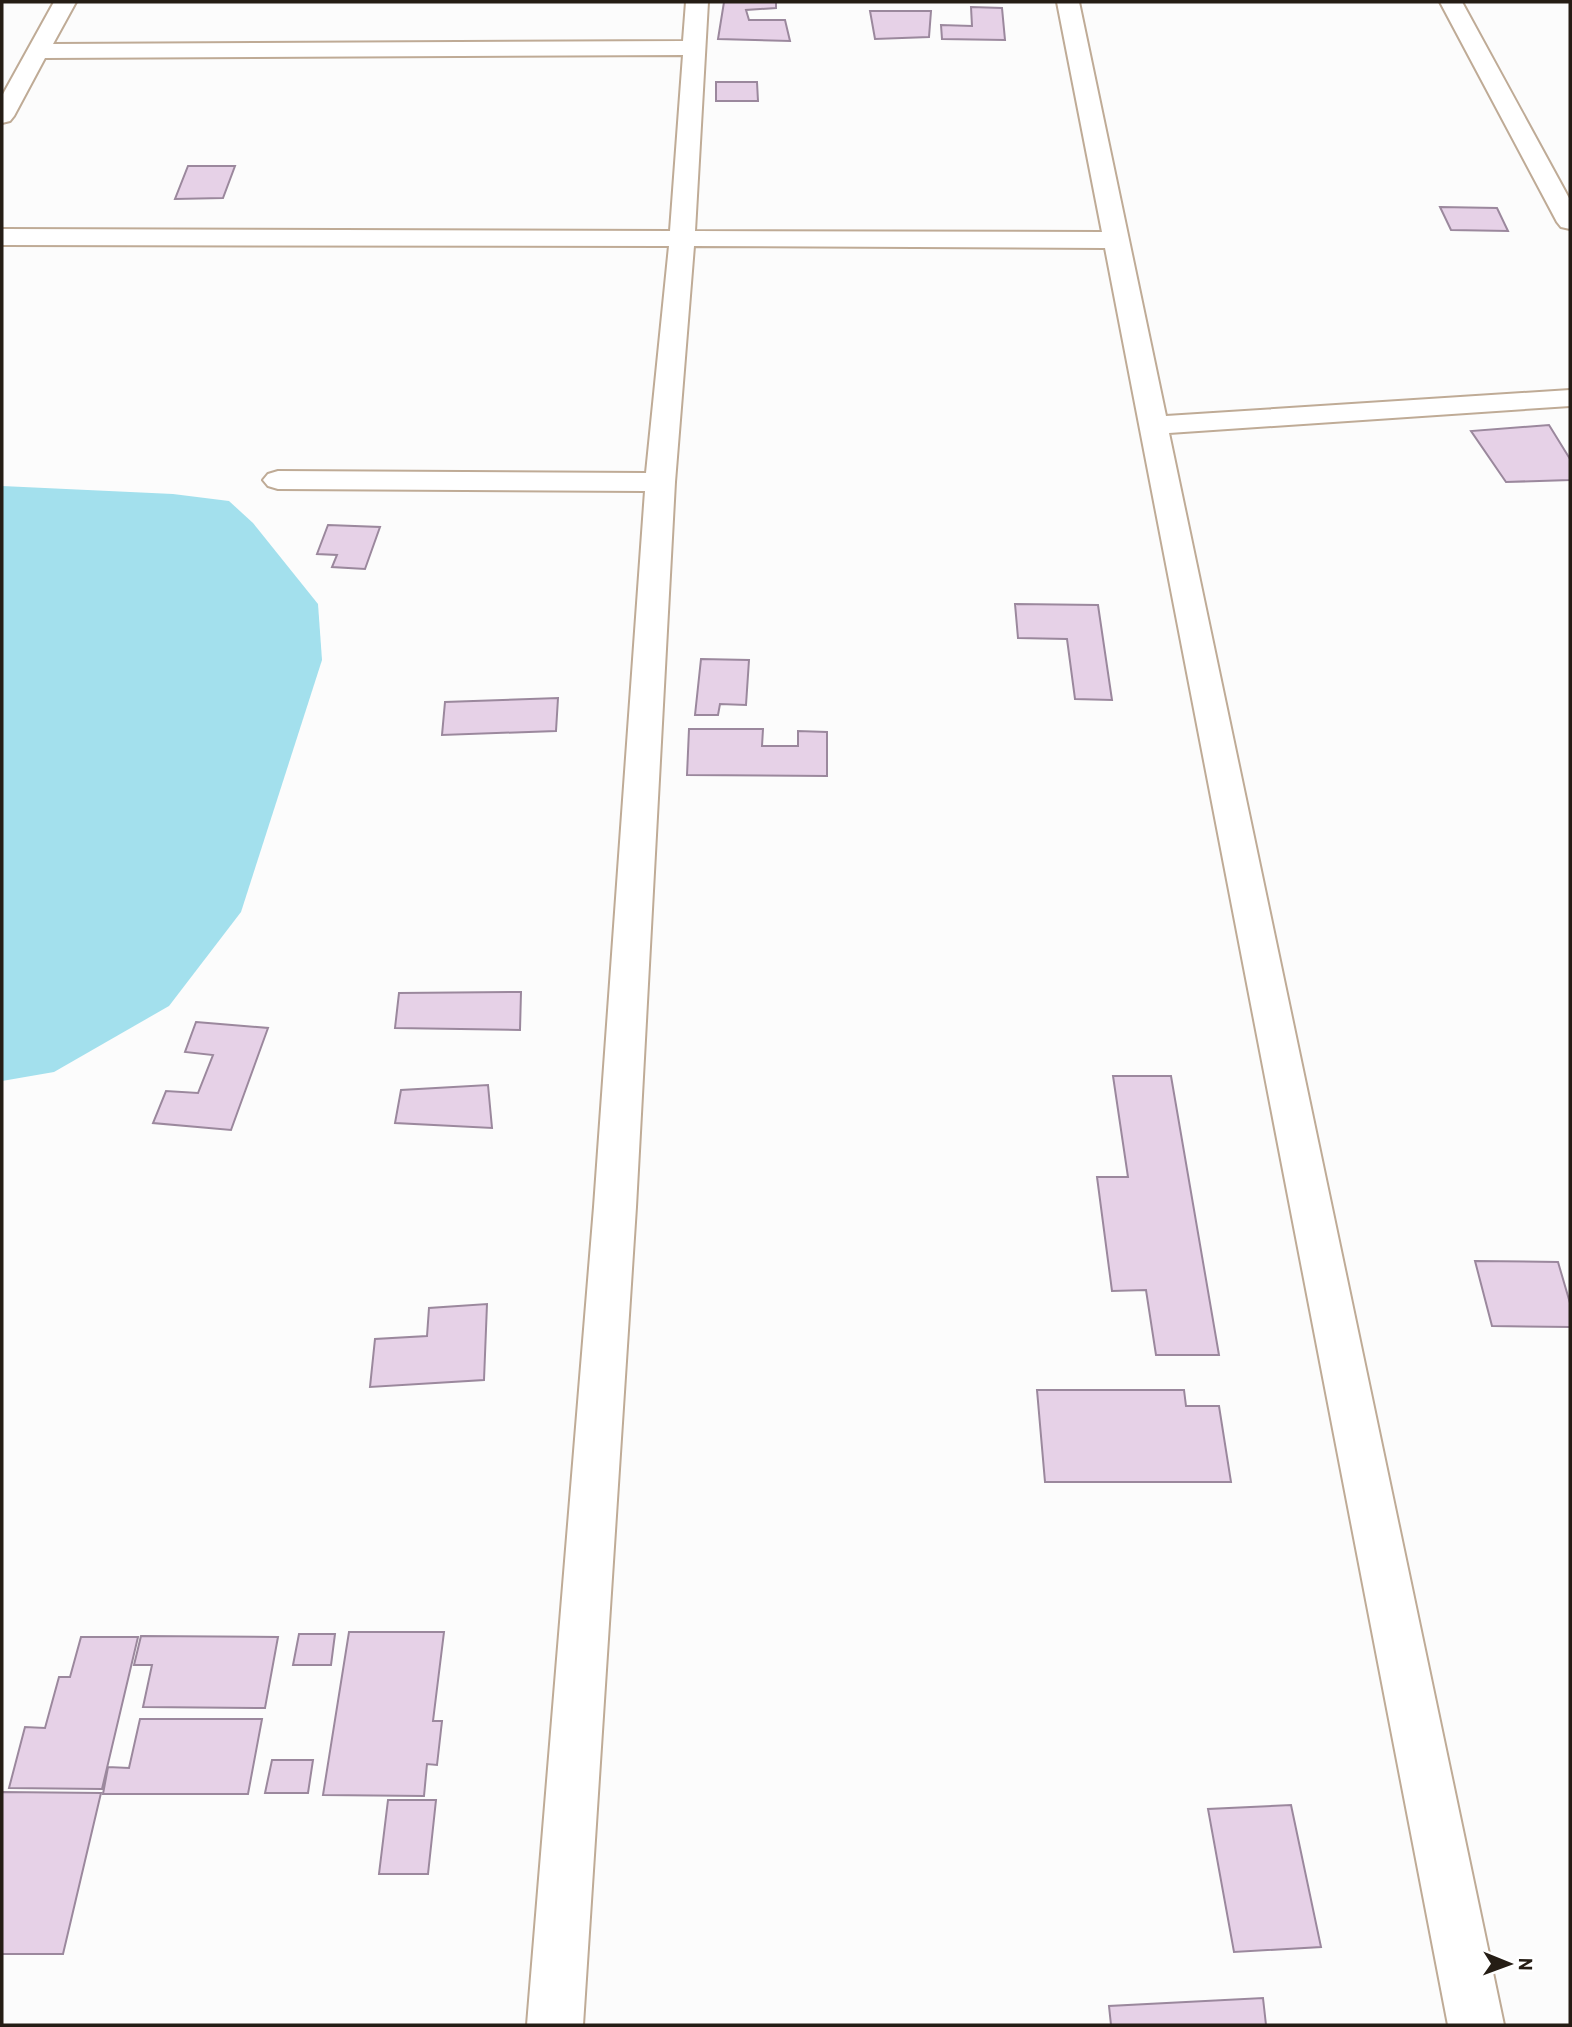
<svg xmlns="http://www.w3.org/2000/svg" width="1572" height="2027" font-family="Barlow,sans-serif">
<rect width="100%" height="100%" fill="#fcfcfc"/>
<!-- water -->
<path fill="#a3e0ed" d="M2 486 173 494 229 501 253 523 318 604 322 660 241 912 169 1006 54 1072 2 1081Z"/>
<!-- building -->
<path fill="#e6d1e7" stroke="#9b889d" stroke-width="2" d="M724 2H776V8L746 10 749 20H785L790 41 718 39Z
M971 7 1002 8 1005 40 942 39 941 25 972 26Z
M870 11H931L929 37 875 39Z
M716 82H757L758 101H716Z
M188 166H235L223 198 175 199Z
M1440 207 1497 208 1508 231 1451 230Z
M1549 425 1570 459V480L1506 482 1471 431Z
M328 525 380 527 365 569 332 567 337 555 317 554Z
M1015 604 1098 605 1112 700 1075 699 1067 639 1018 638Z
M701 659 749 660 746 705 720 704 718 715H695Z
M558 698 556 731 442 735 445 702Z
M689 729H763L762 746H798V731L827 732V776L687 775Z
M521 992 520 1030 395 1028 399 993Z
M196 1022 268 1028 231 1130 153 1123 166 1091 198 1093 213 1055 185 1052Z
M1113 1076H1171L1219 1355H1156L1146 1290 1112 1291 1097 1177H1128Z
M488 1085 492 1128 395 1123 401 1090Z
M1475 1261 1558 1262 1570 1303V1327L1492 1326Z
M487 1304 484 1380 370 1387 375 1339 427 1336 429 1308Z
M1037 1390H1184L1186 1406H1219L1231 1482H1045Z
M349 1632H444L433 1721H442L437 1765 427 1764 424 1796 323 1795Z
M299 1634H335L331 1665H293Z
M141 1636 278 1637 265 1708 143 1707 152 1665H134Z
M81 1637H138L102 1789 9 1788 25 1727 45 1728 59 1677H70Z
M140 1719H262L248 1794H103L108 1767 129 1768Z
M272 1760H313L308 1793H265Z
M2 1792 101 1793 63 1954H2Z
M388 1800H436L428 1874H379Z
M1291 1805 1321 1947 1234 1952 1208 1809Z
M1263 1998 1266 2025H1111L1109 2006Z"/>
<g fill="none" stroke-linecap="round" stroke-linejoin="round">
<!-- minor casing -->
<g stroke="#bfab96" stroke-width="4">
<path id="minor" d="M54 2H76L53 44 683 41 686 2H708L695 231 1102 232 1057 2H1079L1166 416 1570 390V406L1169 433 1504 2025H1448L1105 248 694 246 675 482 636 1207 583 2025H527L594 1207 645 491 278 489 268 486 263 480 268 474 278 471 646 473 669 246 2 245V229L670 231 683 55 45 58 14 116 10 121 2 123V96Z
M1440 2H1462L1570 200V229L1561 227 1557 222Z"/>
</g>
<!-- minor -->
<use href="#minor" fill="#fff" fill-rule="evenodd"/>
</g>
<!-- border -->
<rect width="1572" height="2027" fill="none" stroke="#251d15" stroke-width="7"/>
<!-- north arrow -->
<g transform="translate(1509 1964) rotate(91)" stroke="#ffffff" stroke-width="5" paint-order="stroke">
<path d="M0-5L12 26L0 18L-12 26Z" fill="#251d15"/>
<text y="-10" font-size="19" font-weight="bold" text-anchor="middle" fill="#251d15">N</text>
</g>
</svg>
